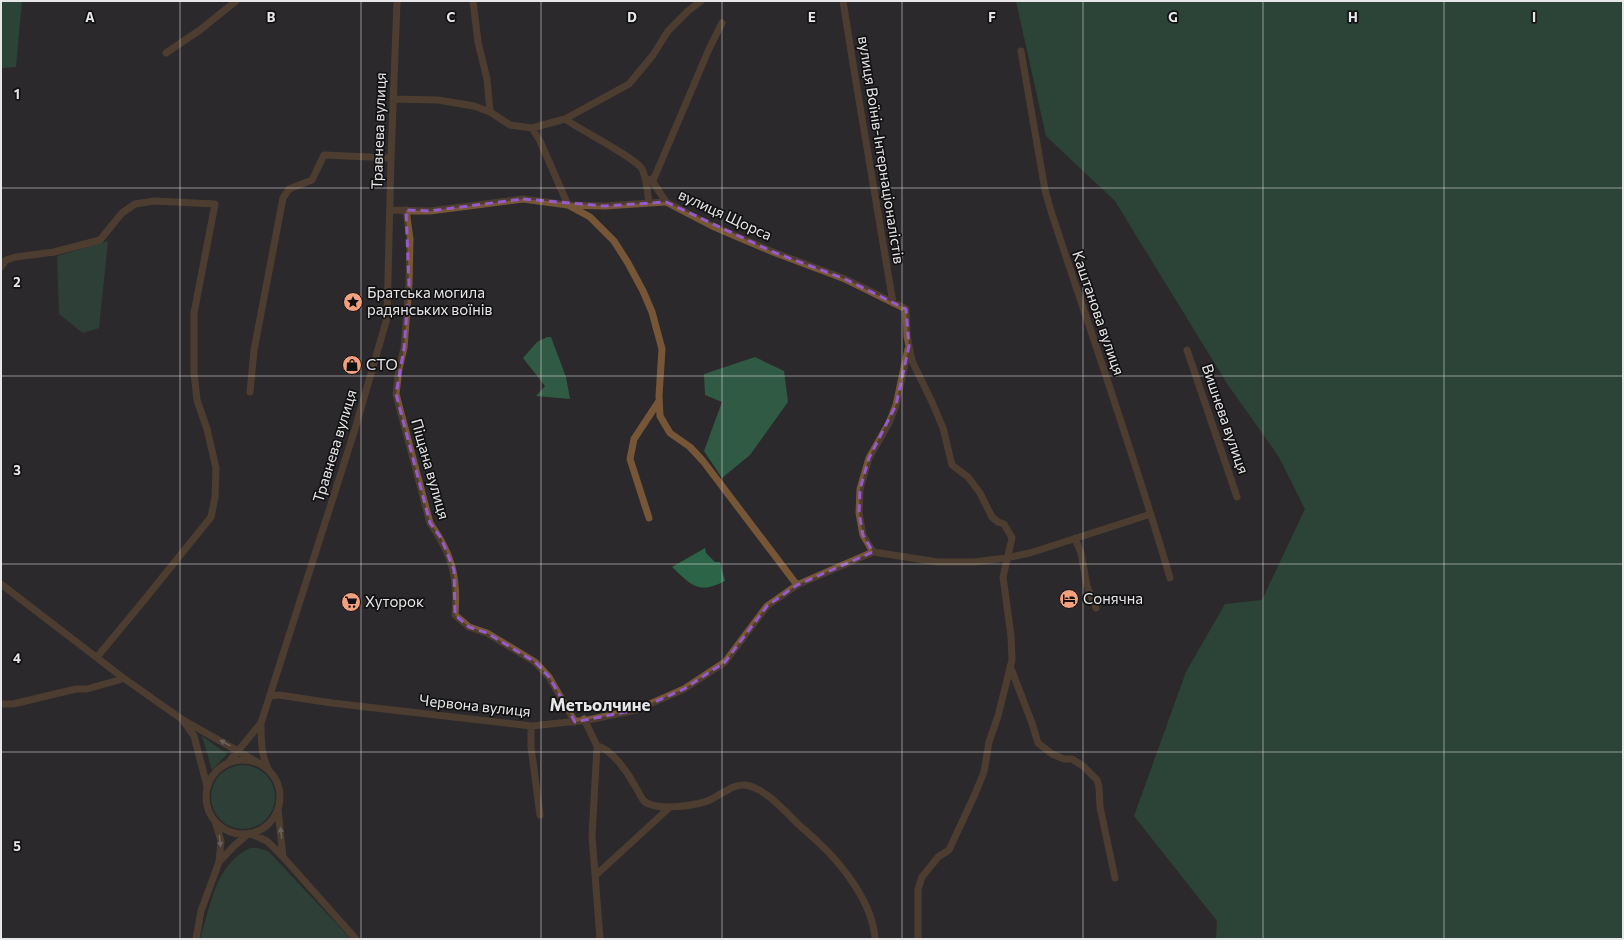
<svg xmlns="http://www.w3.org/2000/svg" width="1624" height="940" font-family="Commissioner,sans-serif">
<rect width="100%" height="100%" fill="#2b292b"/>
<!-- green -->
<path fill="#305a43" d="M108 241 99 328 83 333 59 314 57 256Z
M547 337H551L566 377 570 399 536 396 545 386 523 358 537 342Z
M755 357 784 371 788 402 750 455 722 478 704 451 722 402 705 395 704 374Z
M202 736 227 754 212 770Z
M211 797a32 32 0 1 1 64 0a32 32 0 1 1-64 0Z
M250 848H258L268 851 351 939H200C211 905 215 865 250 848Z"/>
<!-- forest -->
<path fill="#2b6446" d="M1 1H22L16 67 1 68Z
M1016 1H1623V939H1216L1217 921 1134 816 1186 672 1225 604 1262 600 1305 509 1279 457 1228 385 1115 201 1046 136Z
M705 548 706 553 715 562H720L725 581C698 595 691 585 672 567Z"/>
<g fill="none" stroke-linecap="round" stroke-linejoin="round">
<!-- minor -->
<path stroke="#765636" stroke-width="7" d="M473 1 478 42 487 79 490 112
M843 1 853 64 893 303
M1021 51 1045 190 1050 208C1090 331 1134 454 1170 578
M166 53 200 30 236 1
M393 99 438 100 474 106 490 112 510 125 532 128 540 141 568 205 590 217 614 241 628 263 643 291 652 312 662 349 659 396 660 416 670 433 690 447 703 461 797 585
M565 119 629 84 653 55 668 31 688 11 701 1
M532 128 565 119C579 129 637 159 642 169 647 179 647 191 649 202
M651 179 666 202
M652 183 709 49 722 23
M390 210 430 211 523 199 568 205 605 206 666 202 712 226 773 252 845 279 906 309 907 336 912 361 932 402 943 428 952 465 968 477 980 493 992 517 998 522 1004 524 1012 538 1003 577 1011 636 1012 660 998 716 989 742 984 772 975 794 949 850 938 857 922 877 918 889V939
M406 210 410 239 409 284 404 348 399 369 396 394 430 523C452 554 458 577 455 615L469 627 487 633 535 662 549 677 575 722
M1 267 6 260 16 257 54 252 100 240 122 213 135 204 154 201 215 204 194 313V373L197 400 207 429 216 468 215 497 211 517 145 599 97 657
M1187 350 1237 497
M250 392 254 350 283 198 289 189 312 180 324 155 391 158
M649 518 630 459 634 439 659 401
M1075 538 1081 553 1087 586 1096 608
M873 552 863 535 859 513 860 489 869 458 889 423 896 405 908 349
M1 584 122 677 183 720 259 763
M1010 666 1032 723 1038 743 1052 754 1064 759H1072L1083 766 1097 780 1099 787 1100 807 1115 878
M270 696 279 695 332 703 531 726 588 720 636 710 684 689 725 662 767 606 797 585 873 552 938 562H974L1006 558 1030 553 1151 514
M1 704H13L76 689H87L119 680 122 677
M584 719 597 746C612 749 628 773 635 786 638 790 641 799 645 802 658 811 698 806 712 799 722 794 733 784 745 785 763 787 783 809 796 822 803 829 811 835 818 842 843 865 873 904 875 939
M184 722 194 736 207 786
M531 726V747L540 815
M597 746 592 836 600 939
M206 797a37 37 0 1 1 74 0a37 37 0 1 1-74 0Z
M228 763 261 723
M270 772C261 757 261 741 261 723L355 429 387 318 391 158 397 1
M278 809 283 857
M219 862 234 846 249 833 267 841 283 857 356 939
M596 875 670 807
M196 939 201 911 219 862 220 852 221 841 215 821"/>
</g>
<!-- one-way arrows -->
<defs><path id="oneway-solid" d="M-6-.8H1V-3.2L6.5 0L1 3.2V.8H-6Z"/></defs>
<g fill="#b4a598">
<use href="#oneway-solid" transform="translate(225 743) rotate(-151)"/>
<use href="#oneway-solid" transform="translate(281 833) rotate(-97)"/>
<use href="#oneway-solid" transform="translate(220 841) rotate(83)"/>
</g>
<!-- marked area -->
<path d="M0 0H1624V940H0ZM523 199 605 206 666 202 773 252 845 279 906 309 909 346 896 405 869 458 860 489 859 513 863 535 873 552 797 585 767 606 725 662 684 689 636 710 575 722 549 677 535 662 487 633 469 627 455 615 454 570 441 538 430 523 396 394 404 348 409 284 406 210 430 211Z" fill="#2b292b" fill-opacity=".55" fill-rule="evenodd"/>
<path fill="none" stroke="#965ac9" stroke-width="3" stroke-dasharray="8 5" stroke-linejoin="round" d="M523 199 605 206 666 202 773 252 845 279 906 309 909 346 896 405 869 458 860 489 859 513 863 535 873 552 797 585 767 606 725 662 684 689 636 710 575 722 549 677 535 662 487 633 469 627 455 615 454 570 441 538 430 523 396 394 404 348 409 284 406 210 430 211Z"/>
<!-- grid -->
<path fill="none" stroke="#e7e6e8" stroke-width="1" stroke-opacity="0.55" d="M180 1V939M361 1V939M541 1V939M722 1V939M902 1V939M1083 1V939M1263 1V939M1444 1V939M1 188H1623M1 376H1623M1 564H1623M1 752H1623"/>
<!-- icons -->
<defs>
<g id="sight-disc" transform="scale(1)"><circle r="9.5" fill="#f2a07e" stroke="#131213"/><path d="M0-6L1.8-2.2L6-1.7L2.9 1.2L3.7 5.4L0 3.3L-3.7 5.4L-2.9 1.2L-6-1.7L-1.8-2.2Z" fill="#111"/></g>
<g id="shop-disc" transform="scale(1)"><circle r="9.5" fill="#f2a07e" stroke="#131213"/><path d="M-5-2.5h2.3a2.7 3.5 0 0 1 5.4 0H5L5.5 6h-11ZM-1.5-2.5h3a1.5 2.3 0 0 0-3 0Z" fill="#111"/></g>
<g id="hotel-disc" transform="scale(1)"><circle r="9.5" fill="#f2a07e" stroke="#131213"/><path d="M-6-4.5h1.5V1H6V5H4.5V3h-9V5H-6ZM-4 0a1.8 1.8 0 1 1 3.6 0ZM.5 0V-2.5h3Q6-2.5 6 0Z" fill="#111"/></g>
<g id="supermarket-disc" transform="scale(1)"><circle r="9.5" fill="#f2a07e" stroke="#131213"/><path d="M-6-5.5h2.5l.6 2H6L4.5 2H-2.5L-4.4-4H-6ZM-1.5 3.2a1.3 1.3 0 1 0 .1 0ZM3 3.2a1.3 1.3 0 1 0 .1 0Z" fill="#111"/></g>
</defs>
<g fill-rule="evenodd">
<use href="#sight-disc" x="353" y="302"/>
<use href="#shop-disc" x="352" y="365"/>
<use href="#hotel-disc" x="1069" y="599"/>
<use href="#supermarket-disc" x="351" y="602"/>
</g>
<g text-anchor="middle" stroke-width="3.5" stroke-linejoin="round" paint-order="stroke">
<!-- street labels -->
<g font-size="15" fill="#e7e6e8" stroke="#131213">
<text transform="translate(379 131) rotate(-88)" y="5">Травнева вулиця</text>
<text transform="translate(881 150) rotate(81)" y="5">вулиця Воїнів-Інтернаціоналістів</text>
<text transform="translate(725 215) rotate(25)" y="5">вулиця Щорса</text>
<text transform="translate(1098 313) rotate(71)" y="5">Каштанова вулиця</text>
<text transform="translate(1225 419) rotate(71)" y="5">Вишнева вулиця</text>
<text transform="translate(335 446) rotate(-73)" y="5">Травнева вулиця</text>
<text transform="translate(430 469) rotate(74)" y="5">Піщана вулиця</text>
<text transform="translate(475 706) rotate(6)" y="5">Червона вулиця</text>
</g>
<!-- poi labels -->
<g font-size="15" fill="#e7e6e8" stroke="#131213" text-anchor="start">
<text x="367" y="298">Братська могила<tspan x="367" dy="17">радянських воїнів</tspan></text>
<text x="366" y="370">СТО</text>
<text x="1083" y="604">Сонячна</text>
<text x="365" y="607">Хуторок</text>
</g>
<!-- quarter labels -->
<g font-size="17" font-weight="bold" fill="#e7e6e8" stroke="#131213">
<text x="600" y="711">Метьолчине</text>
</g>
</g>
<g font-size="13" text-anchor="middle" font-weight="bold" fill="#e7e6e8" stroke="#131213" stroke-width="3.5" stroke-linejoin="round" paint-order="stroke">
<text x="90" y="22">A</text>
<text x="271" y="22">B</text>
<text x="451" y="22">C</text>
<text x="632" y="22">D</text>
<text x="812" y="22">E</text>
<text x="992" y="22">F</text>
<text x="1173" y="22">G</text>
<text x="1353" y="22">H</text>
<text x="1534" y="22">I</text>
<text x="17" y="99">1</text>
<text x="17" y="287">2</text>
<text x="17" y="475">3</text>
<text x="17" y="663">4</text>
<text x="17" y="851">5</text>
</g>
<!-- border -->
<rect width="1624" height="940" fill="none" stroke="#e7e6e8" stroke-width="4"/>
</svg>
